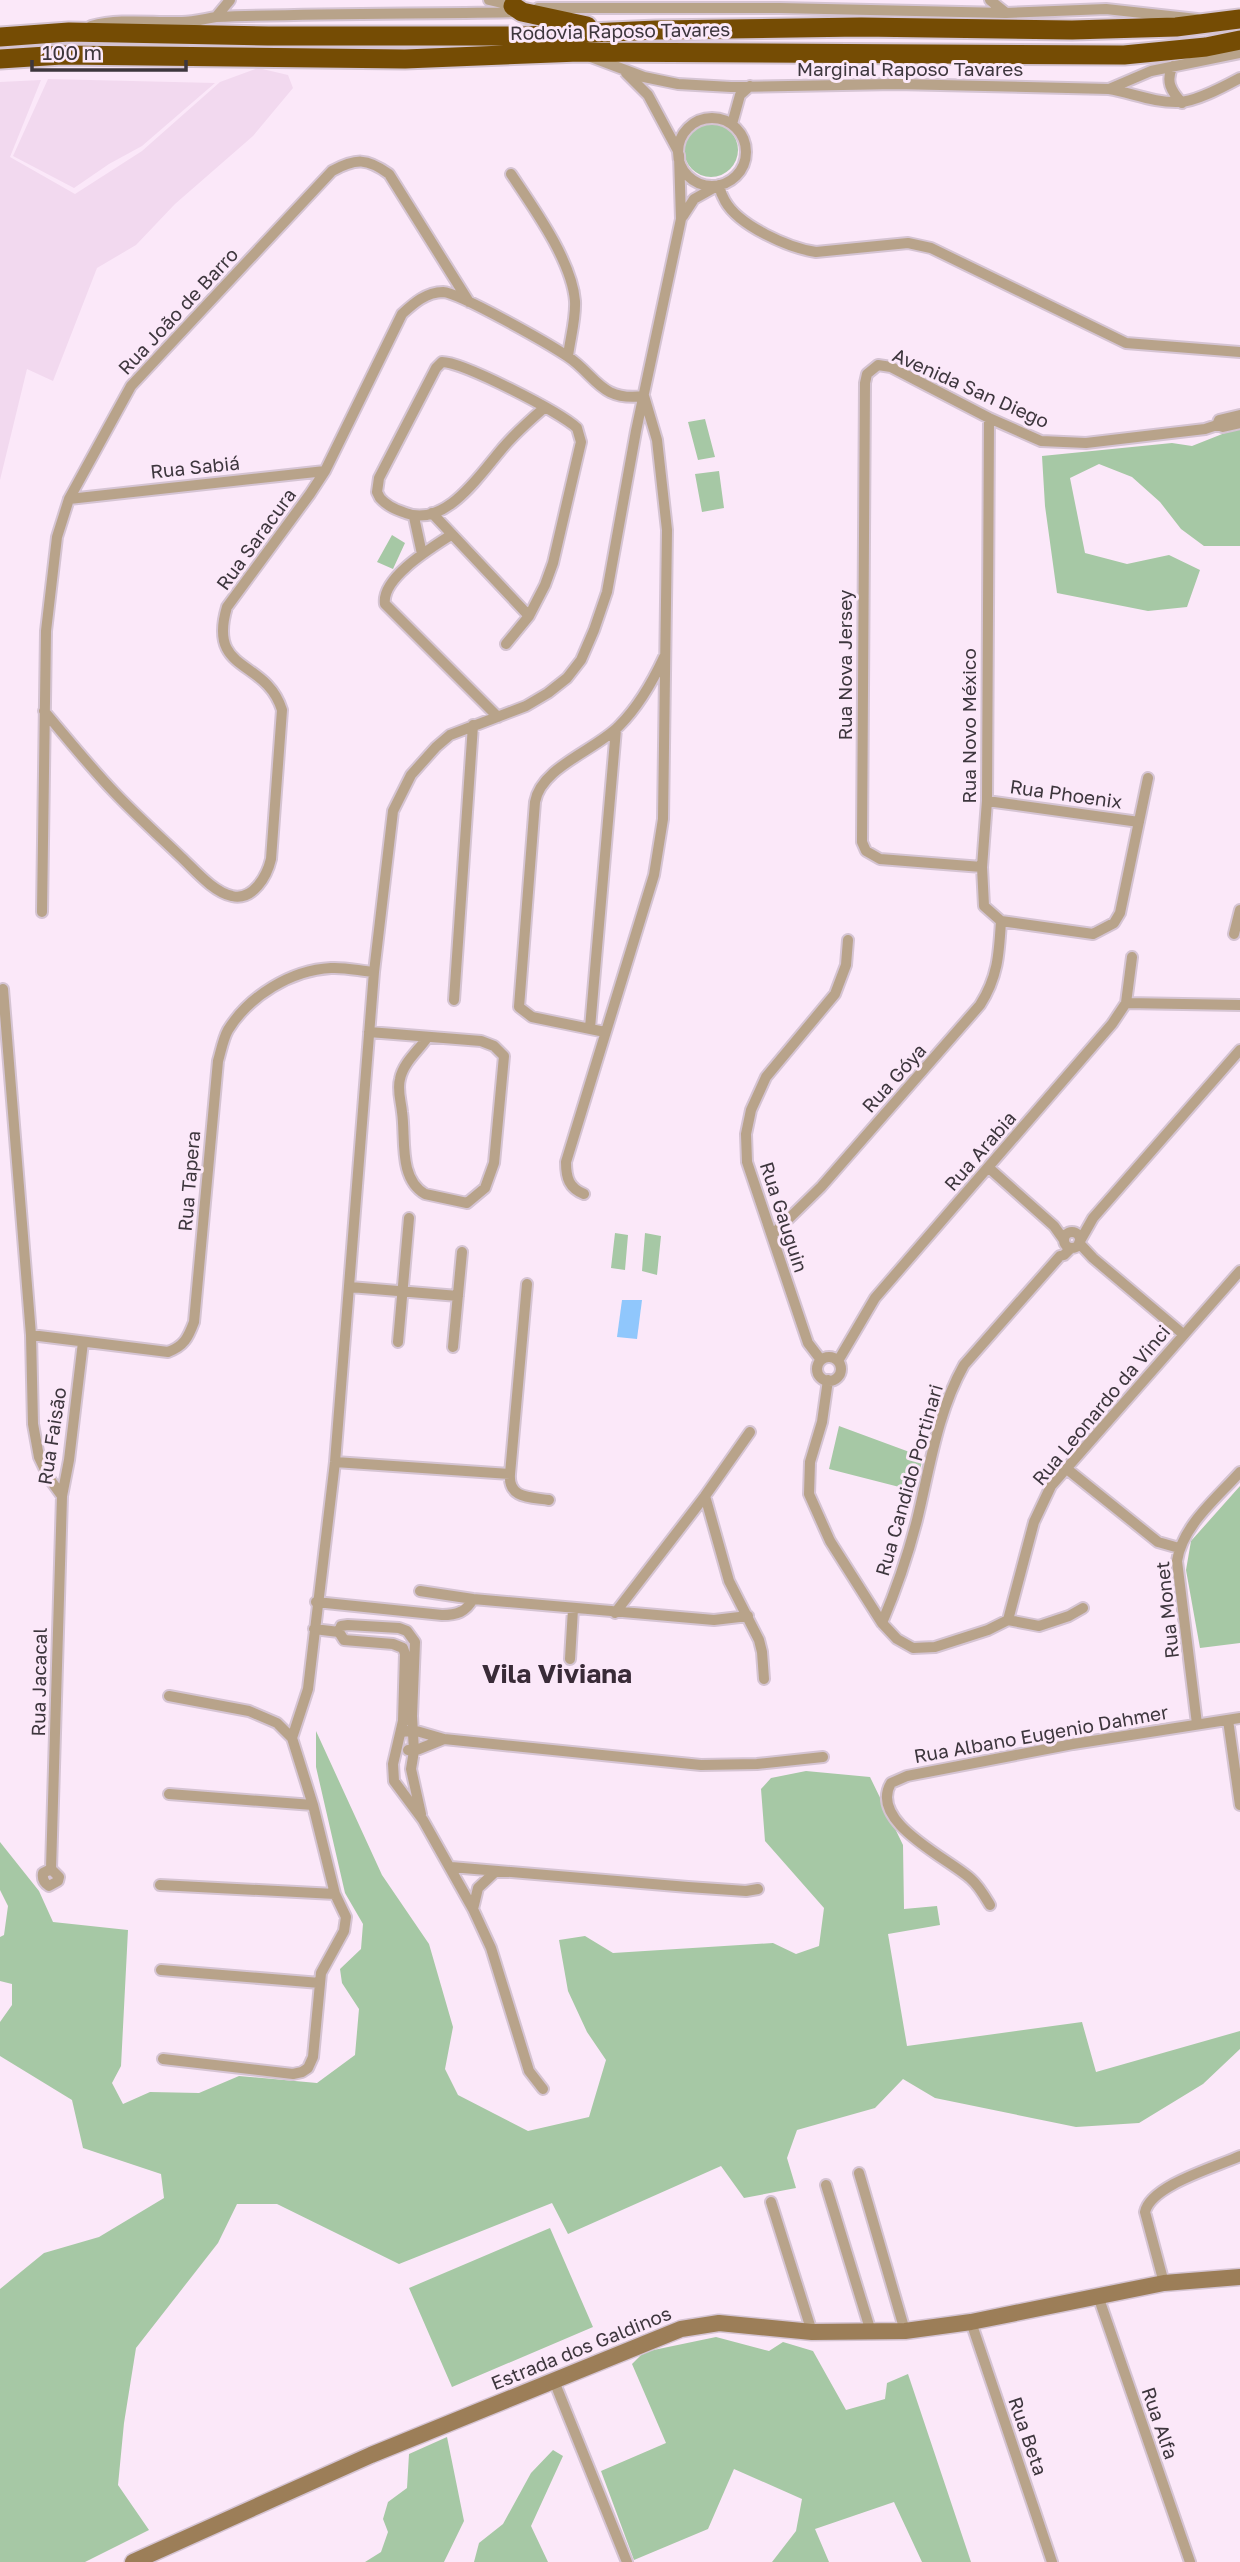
<svg xmlns="http://www.w3.org/2000/svg" width="1240" height="2562" font-family="'Golos Text',sans-serif">
<rect width="100%" height="100%" fill="#fbe8f9"/>
<!-- built -->
<path fill="#f2d9ef" d="M258 68 288 75 293 88 253 136 175 204 136 245 97 268 53 381 27 369 0 480V82L41 80 10 157 75 194 142 151 220 82Z
M48 79 215 83 142 146 109 164 74 188 13 156Z"/>
<!-- green -->
<path fill="#a6c8a5" d="M684 150a27 27 0 1 1 54 0a27 27 0 1 1-54 0Z
M705 419 715 457 698 460 688 422Z
M1240 427V546H1204L1181 529 1160 502 1132 477 1099 464 1070 478 1085 553 1127 564 1169 555 1200 570 1187 607 1148 611 1057 593 1045 506 1042 456 1172 443 1192 446Z
M719 471 724 508 702 512 695 474Z
M392 535 405 543 393 569 377 562Z
M615 1233 628 1235 625 1270 611 1268Z
M645 1233 661 1236 657 1275 642 1271Z
M839 1426 923 1457 915 1491 829 1469Z
M1240 1486V1643L1200 1648 1186 1570 1191 1541Z
M316 1731 382 1875 429 1944 453 2027 445 2069 458 2095 528 2131 589 2117 606 2060 587 2032 568 1991 559 1940 585 1936 613 1953 773 1943 796 1954 819 1946 824 1908 765 1841 761 1789 771 1778 806 1771 870 1777 903 1845 904 1909 937 1906 940 1925 888 1934 907 2046 1082 2022 1096 2072 1240 2031V2049L1203 2084 1139 2123 1076 2127 935 2098 903 2079 875 2108 797 2130 787 2158 796 2188 744 2198 721 2166 568 2234 552 2203 399 2264 277 2204H237L218 2243 136 2348 124 2423 118 2485 149 2530 85 2562H0V2289L44 2253 99 2237 164 2198 161 2174 83 2148 72 2100 0 2056V2022L12 2005V1984L0 1981V1937L4 1935 8 1906 0 1890V1842L39 1891 53 1922 128 1930 121 2066 112 2083 123 2104 150 2092 199 2093 239 2076 317 2083 355 2055 359 2009 342 1983 340 1969 361 1949 363 1924 345 1893 316 1767Z
M550 2228 593 2327 452 2387 409 2288Z
M716 2337 769 2351 783 2342 813 2351 846 2410 885 2399 887 2383 908 2374 971 2562H922L894 2502 815 2529 829 2562H772L796 2531 802 2499 734 2469 708 2529 634 2560 601 2471 666 2443 632 2364 644 2352Z
M447 2437 464 2521 444 2562H365L381 2552 388 2532 383 2519 388 2502 407 2488 409 2454Z
M553 2450 563 2456 531 2526 548 2562H474L479 2543 503 2524 531 2473Z"/>
<!-- water -->
<path fill="#90c7fc" d="M622 1300H642L637 1339 617 1337Z"/>
<g fill="none" stroke-linecap="round" stroke-linejoin="round">
<!-- street casing -->
<g stroke="#d5c4d3" stroke-width="14">
<path id="street" d="M489 0 515 6
M990 0 1006 13
M538 8H780L1006 13 1106 9 1197 19
M216 17C317 13 418 14 520 12
M91 26C121 18 152 23 182 22 193 22 204 19 216 17L230 0
M591 57 644 77 678 84 731 87 896 84 1109 89 1151 71 1240 53
M1173 66C1165 81 1171 91 1182 103
M626 73 648 95 678 151
M1109 89C1132 93 1155 103 1179 102 1196 102 1225 86 1240 78
M678 152a34 34 0 1 1 68 0a34 34 0 1 1-68 0Z
M732 124 740 95 750 86
M511 174C533 207 572 261 575 301 576 319 570 339 568 356
M683 216 694 199 719 185C720 190 722 196 725 201 739 226 789 248 816 252L908 243 931 248 1126 343 1240 352
M1240 415 1219 420 1217 425 1223 427 1240 423
M989 418 987 801 982 867 984 906 1001 921 1093 934 1114 923 1120 913 1148 778
M69 499 325 471
M432 513 529 616
M414 517 422 554
M451 535C431 548 381 578 385 604L498 717
M506 644 529 616 545 585 553 563 581 442 577 428C560 412 463 362 442 362L436 368 379 478 377 492 380 498C386 505 394 509 403 512 444 530 479 476 501 450 514 434 529 421 544 408
M44 711C67 738 90 767 115 793 136 815 159 836 181 857 195 870 213 892 232 896 253 901 267 876 271 859L282 710C266 658 207 674 227 607L310 494 325 471 402 314C413 304 426 292 443 292 460 293 549 344 567 356 596 375 600 402 644 396L657 440 667 530 663 819 654 875 566 1162C566 1178 569 1188 584 1194
M987 801 1139 822
M982 867 880 859 866 851 862 842 865 383 867 374 878 365 891 367 989 418 1041 441 1086 443 1205 429 1217 425
M42 912 46 631 57 537 69 499 131 386 332 171C356 158 367 158 389 174L469 302
M1234 934 1240 910
M3 989 31 1335 33 1424 39 1457 49 1478 62 1496
M454 1000 473 725
M1126 1003 1240 1005
M590 1028 616 729
M369 1032 481 1041 494 1046 504 1056 494 1163 485 1188 467 1203 425 1194C398 1178 406 1138 402 1112 401 1101 397 1090 400 1079 403 1063 418 1051 427 1038
M605 1032 532 1017 519 1007 535 802C541 767 596 750 619 726 639 706 652 683 664 657
M989 1168 1054 1226 1064 1240
M1064 1240a8 8 0 1 1 16 0a8 8 0 1 1-16 0Z
M772 1235 821 1187 980 1005C998 977 999 954 1001 921
M1080 1241 1093 1218 1240 1050
M1079 1243 1093 1258 1183 1334
M350 1287 458 1296
M31 1335 168 1352C184 1346 188 1338 194 1322L218 1061C221 1051 223 1039 228 1030 249 996 291 970 331 968 345 967 360 971 374 972
M398 1342 409 1218
M453 1347 462 1252
M817 1369a12 12 0 1 1 24 0a12 12 0 1 1-24 0Z
M821 1360 808 1343 747 1162 746 1134 751 1110 766 1077 835 994 846 965 848 940
M838 1361 875 1298 1112 1024 1126 1003 1132 957
M828 1380 822 1422 810 1462 809 1494 830 1541 882 1623 897 1639 913 1648 935 1647 988 1630 1008 1620 1039 1626 1069 1616 1083 1608
M335 1462 510 1474 527 1284
M1067 1469 1158 1542 1179 1548
M510 1474C508 1499 530 1497 549 1500
M705 1496 729 1581 759 1640 762 1652 764 1679
M420 1591 473 1599 714 1620 748 1616
M316 1602 442 1615C457 1615 466 1612 473 1599
M615 1613 705 1496 750 1432
M1008 1620 1034 1522 1051 1486 1240 1271
M882 1623C896 1590 908 1555 917 1520 930 1467 937 1413 964 1365L1060 1256 1064 1255 1071 1248
M314 1629 339 1632 344 1640 393 1644 403 1648 405 1654 403 1721 393 1764 394 1781 423 1820 473 1909 491 1948 529 2071 543 2089
M339 1632 341 1626 348 1625 399 1628 407 1631 415 1642 412 1716 414 1751 411 1769 421 1814
M570 1659 573 1609
M1228 1720 1240 1805
M1197 1724 1177 1561C1182 1526 1217 1498 1240 1472
M402 1732 413 1730 444 1739 701 1765 757 1764 823 1757
M292 1738 308 1689 335 1462 374 972 393 811 411 775 436 747 450 735 526 706 548 693 567 678 581 660 594 630 607 592 636 431 681 219 679 155
M408 1750 414 1751 444 1739
M169 1794 313 1805
M451 1867 688 1887 746 1891 758 1889
M51 1869 43 1873C42 1879 44 1883 49 1886L58 1881 59 1877 51 1869 62 1496 69 1460 83 1342
M160 1885 335 1894
M990 1905C984 1895 979 1886 971 1879 948 1858 868 1822 891 1783L907 1776 1073 1744 1240 1718
M473 1909 478 1888 495 1872
M161 1970 320 1983
M163 2059 293 2074 302 2072 308 2068 313 2057 321 1973 344 1931 346 1917 335 1894 313 1805 292 1738 277 1723 249 1711 169 1696
M859 2173 905 2331
M826 2185 871 2332
M771 2202 812 2332
M1164 2283 1145 2212C1151 2185 1216 2167 1240 2156
M1098 2296 1190 2562
M971 2322 1052 2562
M554 2381 627 2562"/>
</g>
<!-- secondary casing -->
<g stroke="#d5c4d3" stroke-width="19">
<path id="secondary" d="M133 2562 371 2455 681 2329 719 2323 812 2332 905 2331 971 2322 1164 2283 1240 2277"/>
</g>
<!-- highway casing -->
<g stroke="#d5c4d3" stroke-width="23">
<path id="highway" d="M513 6 522 12 587 26
M0 37 69 32 268 36H525L656 30 861 27 1072 30 1176 27 1240 19
M0 59 62 55 405 59 579 52 1124 55 1206 47 1240 40"/>
</g>
<!-- street -->
<use href="#street" stroke="#b8a38a" stroke-width="10"/>
<!-- secondary -->
<use href="#secondary" stroke="#9c7e58" stroke-width="16"/>
<!-- highway -->
<use href="#highway" stroke="#754c04" stroke-width="19"/>
</g>
<g text-anchor="middle" stroke-width="6" stroke-linejoin="round" paint-order="stroke">
<!-- street labels -->
<g font-size="19" fill="#3d363d" stroke="#fbe8f9">
<text transform="translate(620 31) rotate(-1)" y="7">Rodovia Raposo Tavares</text>
<text x="910" y="76">Marginal Raposo Tavares</text>
<text transform="translate(178 311) rotate(-47)" y="7">Rua João de Barro</text>
<text transform="translate(971 388) rotate(24)" y="7">Avenida San Diego</text>
<text transform="translate(195 467) rotate(-6)" y="7">Rua Sabiá</text>
<text transform="translate(256 539) rotate(-54)" y="7">Rua Saracura</text>
<text transform="translate(845 665) rotate(-90)" y="7">Rua Nova Jersey</text>
<text transform="translate(969 726) rotate(-90)" y="7">Rua Novo México</text>
<text transform="translate(1066 794) rotate(8)" y="7">Rua Phoenix</text>
<text transform="translate(894 1078) rotate(-48)" y="7">Rua Góya</text>
<text transform="translate(980 1151) rotate(-49)" y="7">Rua Arabia</text>
<text transform="translate(189 1181) rotate(-85)" y="7">Rua Tapera</text>
<text transform="translate(784 1217) rotate(72)" y="7">Rua Gauguin</text>
<text transform="translate(1101 1405) rotate(-50)" y="7">Rua Leonardo da Vinci</text>
<text transform="translate(52 1436) rotate(-81)" y="7">Rua Faisão</text>
<text transform="translate(909 1480) rotate(-74)" y="7">Rua Candido Portinari</text>
<text transform="translate(1167 1610) rotate(-96)" y="7">Rua Monet</text>
<text transform="translate(39 1682) rotate(-89)" y="7">Rua Jacacal</text>
<text transform="translate(1041 1734) rotate(-10)" y="7">Rua Albano Eugenio Dahmer</text>
<text transform="translate(581 2348) rotate(-22)" y="7">Estrada dos Galdinos</text>
<text transform="translate(1160 2423) rotate(71)" y="7">Rua Alfa</text>
<text transform="translate(1028 2436) rotate(71)" y="7">Rua Beta</text>
</g>
<!-- district labels -->
<g font-size="26" font-weight="bold" fill="#392b38" stroke="#fbe8f9">
<text x="557" y="1683">Vila Viviana</text>
</g>
</g>
<!-- scale -->
<path d="M32 60v10h154v-10" fill="none" stroke="#3d363d" stroke-width="3.5"/>
<text x="42" y="60" font-size="21" fill="#3d363d" stroke="#fbe8f9" stroke-width="5" paint-order="stroke">100 m</text>
</svg>
